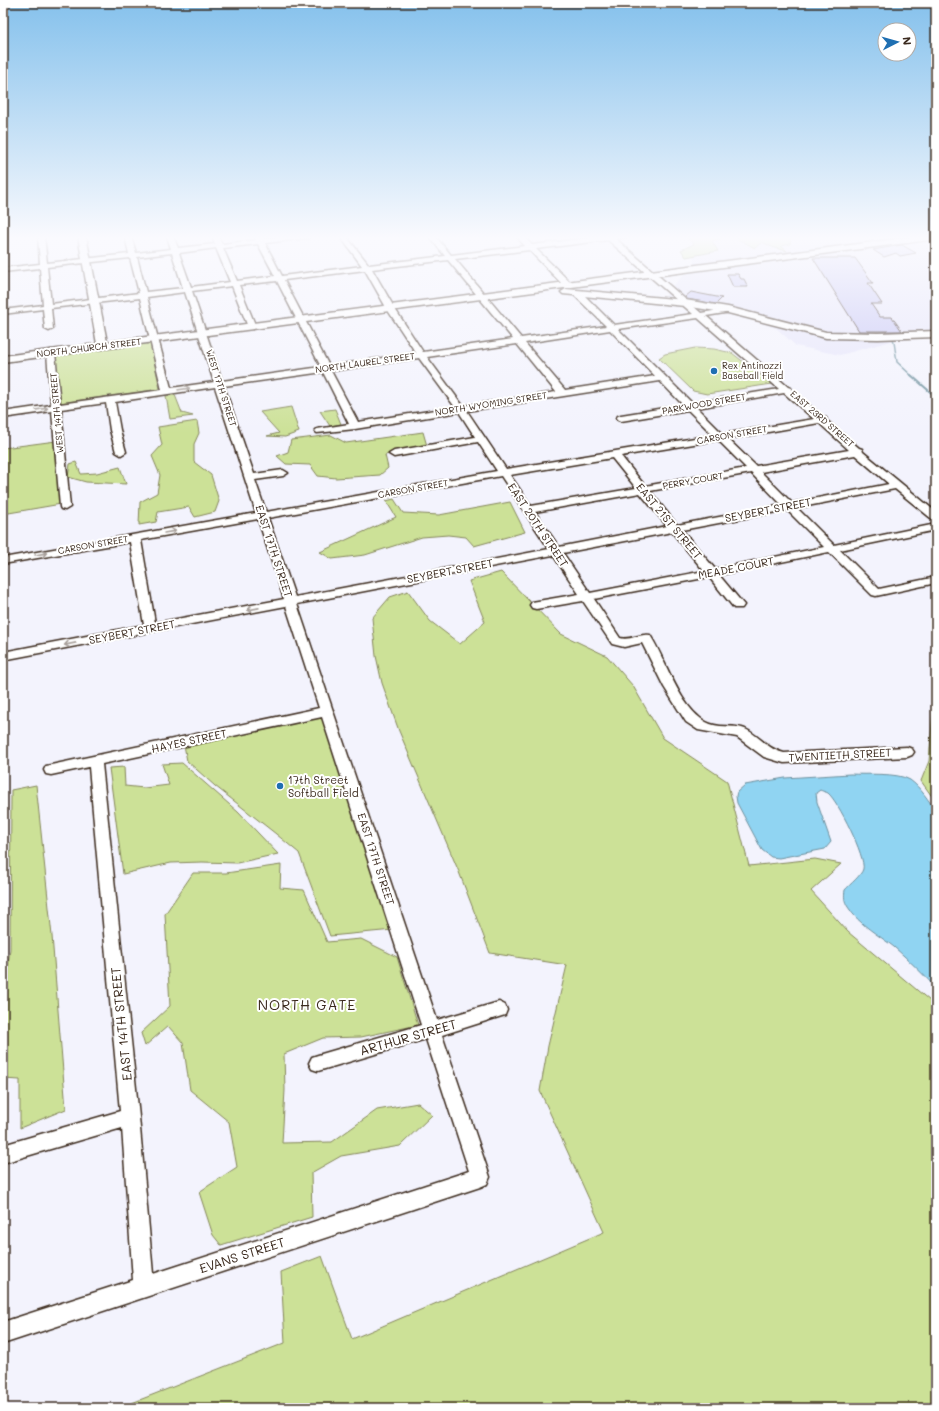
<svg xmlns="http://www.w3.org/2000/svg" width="939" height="1411" font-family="Mali,sans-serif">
<rect width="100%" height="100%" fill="#f3f3fd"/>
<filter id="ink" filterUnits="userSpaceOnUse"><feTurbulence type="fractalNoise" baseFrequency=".025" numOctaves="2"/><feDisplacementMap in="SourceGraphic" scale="8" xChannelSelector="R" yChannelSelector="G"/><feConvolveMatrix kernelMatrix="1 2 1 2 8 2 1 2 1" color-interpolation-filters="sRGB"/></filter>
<g filter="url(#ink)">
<!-- built -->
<path fill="#e5e4fa" d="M692 236H936V329L840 355 796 346 776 328 737 315 664 305 667 292 694 265Z"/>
<!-- green -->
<path fill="#cce197" stroke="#84865a" d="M684 236H719L721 239 712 241 718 251 686 257 681 250 694 244Z
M732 236H791L790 244 781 246 787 251 772 247 762 242 755 248Z
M150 343 160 389 59 403 55 355Z
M695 348 714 349 732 353 772 384 707 394 693 391 659 358 665 354Z
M175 395 182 413 193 416 170 419 166 396Z
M291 407 299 432 285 437 267 436 279 433 260 412Z
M335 409 341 424 330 426 320 411Z
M197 421 199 433 194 444V462L211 475 219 501 215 512 195 517 189 507 158 512 156 522 139 525 140 502 157 493 160 475 152 456 162 445 158 427Z
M423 432 427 446 385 455 388 468 380 475 336 478 318 476 310 465 286 464 277 456 288 452 291 440 331 435 346 443Z
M56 441 61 504 3 514V448Z
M76 462 81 474 97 473 120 467 126 484 86 482 68 477 70 464Z
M394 499 403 513 439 515 510 502 525 532 474 546 466 537 448 535 422 537 365 555 332 559 320 552 396 517 386 501Z
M501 572 561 634 607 656 633 686 663 738 727 781 749 866 815 859 841 864 811 891 848 932 936 1006V1408H119L285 1343 281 1272 322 1256 352 1339 604 1232 540 1091 548 1046 567 965 490 953 459 872 399 731 382 683 376 656 372 618 390 597 408 591 430 621 460 644 485 622 469 581Z
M934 697H936V802L921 781 929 761Z
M324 715 393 930 330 936 299 853 276 834 215 786 187 761 184 745Z
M182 763 238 812 278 854 237 863 202 862 171 863 123 874 109 768 124 767 125 786 144 788 169 785 162 764Z
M36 785 52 936 66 1109 20 1128V1080L3 1079V1009L10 949 11 790Z
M281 865 280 888 304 890 327 942 361 939 397 957 418 1025 361 1037 323 1038 284 1054 285 1090 282 1143 332 1142 377 1110 418 1103 432 1115 400 1146 341 1156 311 1173 312 1217 221 1245 213 1235 199 1192 237 1167 229 1122 190 1090 183 1043 168 1026 145 1046 141 1033 170 1006 165 914 193 873H226Z"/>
<!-- water -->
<path fill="#90d4f2" stroke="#6e909d" d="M850 774C866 775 897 772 910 780 921 788 928 800 936 811V988C923 974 909 960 894 947 879 935 859 925 848 907 844 901 844 896 845 890 850 884 861 876 863 869 866 857 838 801 828 793 826 792 822 791 820 790L816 793 817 802 831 842 825 849 779 858 771 857 762 850 737 803 736 796 737 792 745 785 785 778Z"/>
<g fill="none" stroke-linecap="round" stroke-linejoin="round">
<!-- stream-far1 -->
<path stroke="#6e909d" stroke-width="1.5" d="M892 336 894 342 897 362 912 376"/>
<!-- stream -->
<path stroke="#6e909d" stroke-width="2" d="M911 375 936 397"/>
</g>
<!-- building -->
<path fill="#c3c2f4" stroke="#3b2a1e" d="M902 245 916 253 900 256 896 253 884 257 873 250Z
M813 258H855L873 283H868L882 304H871L880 317H892L902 331H859Z
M727 274H738L741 279H744L748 287H733Z
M691 292 722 298 716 304 687 299 685 297Z"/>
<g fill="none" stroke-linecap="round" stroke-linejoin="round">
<!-- minor casing -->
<g stroke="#3b2a1e" stroke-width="3">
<path id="minor" d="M38 236H44L47 263 129 254 125 236H131L136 253 171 249 167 236H173L178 248 215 244 212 236H218L222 244 256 240 255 236H261L263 239 293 236H311L308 238 265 243 282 276 362 266 340 236H346L369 265 445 256 429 236H435L451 255 525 246 516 236H523L532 245 605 236H627L626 237 616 239 701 313 731 308V312L706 316 788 387 791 388 792 391 823 417 826 418 827 421 859 448 862 449 863 452 936 512V520L932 519 895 489 797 508 834 545 936 524V530L840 550 879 589 936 577V583L876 596 872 595 829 552 719 575 744 605 742 608H734L709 577 594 599 620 638C630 641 640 633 650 635 666 660 679 707 706 722 717 729 733 724 745 729 760 736 767 749 784 753L907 747 912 749 914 752 912 755 907 757 784 763 764 757 737 737 698 730 686 722 664 687 642 643 624 647 612 644 583 601 536 609 532 608 530 605 532 602 579 594 553 555 297 604 437 1020 499 1002 505 1005 507 1010 505 1015 442 1035 490 1177 487 1184 480 1187 3 1344V1322L133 1280 122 1128 3 1163V1145L120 1111 89 767 51 775 46 774 44 770 46 766 51 765 319 708 286 606 3 660V652L144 625 130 542 3 564V558L256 513 215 387 115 402 120 430 126 452 121 455 116 452 110 430 106 403 61 409 70 507 65 510 61 509 60 507 52 411 3 418V412L51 405 47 353 48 351 51 350 55 353 60 404 162 390 140 298 51 308 53 329 49 331 45 329 43 309 3 314V310L43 305 40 268 3 272V268L40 264ZM608 240 693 314 614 325 581 292H575V296L606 326 521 338 455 259 529 250 566 288H572V284L536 249ZM258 244 275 276 237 281 223 248ZM216 248 230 282 191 287 179 253ZM172 253 183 288 146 292 137 257ZM130 258 139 293 51 304 47 267ZM448 260 513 339 423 352 395 309 372 269ZM365 270 387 309 416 353 329 366 284 280ZM277 281 321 367 222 381 192 291 232 286 248 327 252 329 256 327 239 285ZM185 292 214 382 171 388 147 297ZM698 318 779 389 692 403 618 329ZM610 330 655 376 565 390 525 343ZM517 344 556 392 463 406 427 357ZM419 358 455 407 358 422 331 371ZM323 372 349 424 317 429 315 431 317 433 355 429 459 412 475 437 394 451 389 454 394 457 478 442 497 471 266 512 255 480 283 476 288 473 283 470 254 474 224 386ZM660 381 683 405 621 415 618 416 616 418 618 420 621 421 688 410 713 435 506 469 467 411ZM784 393 814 419 723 434 697 408ZM819 423 849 450 756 466 728 439ZM718 440 746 468 645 486 621 456ZM855 455 889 484 792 503 761 472ZM612 458 636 488 531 506 510 475ZM751 473 782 505 677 525 650 491ZM501 476 549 549 295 597 268 518ZM640 493 667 526 559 547 535 512ZM787 510 824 547 715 569 682 530ZM258 519 284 599 155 623 141 540ZM672 532 704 571 590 593 563 553ZM322 717 421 1025 318 1055 312 1057 309 1063 312 1069 318 1071 426 1039 469 1171 153 1274 139 1117 102 764Z"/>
</g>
<!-- major casing -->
<g stroke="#3b2a1e" stroke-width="3">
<path id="major" d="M78 236H86L107 342 919 236H936V239L3 362V356L97 344Z
M566 289 685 300 728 307 826 332 878 333 936 331V337L878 339 826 338 728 313 685 306 563 294 561 292Z"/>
</g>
<!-- minor -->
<use href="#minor" fill="#fff" fill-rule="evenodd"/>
<!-- major -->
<use href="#major" fill="#fff" fill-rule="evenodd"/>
</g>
<!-- one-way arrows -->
<defs><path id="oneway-shaft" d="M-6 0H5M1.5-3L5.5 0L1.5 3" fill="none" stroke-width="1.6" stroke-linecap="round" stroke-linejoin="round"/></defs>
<g stroke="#a79f9a">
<use href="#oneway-shaft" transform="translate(184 389) rotate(-8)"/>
<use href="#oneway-shaft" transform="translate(42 409) rotate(-8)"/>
<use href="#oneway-shaft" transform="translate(170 532) rotate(-10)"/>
<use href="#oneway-shaft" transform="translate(41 554) rotate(-10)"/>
<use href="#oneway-shaft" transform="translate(253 609) rotate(169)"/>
<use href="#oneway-shaft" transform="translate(70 644) rotate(169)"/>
</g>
</g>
<!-- sky -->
<linearGradient id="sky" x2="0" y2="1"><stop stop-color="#85c1ec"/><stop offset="0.55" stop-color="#fafafe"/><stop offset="1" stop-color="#fafafe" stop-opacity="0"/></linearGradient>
<rect width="939" height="433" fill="url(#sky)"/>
<!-- markers -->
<g fill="#1f6fb2" stroke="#fff" stroke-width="1.5">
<circle cx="714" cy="371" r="4"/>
<circle cx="280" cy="786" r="4"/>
</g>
<g text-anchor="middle" stroke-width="4" stroke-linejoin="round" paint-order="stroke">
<!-- far-street labels -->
<g font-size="9" fill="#3b2a1e" stroke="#fff">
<text transform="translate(89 348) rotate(-7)" y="3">NORTH CHURCH STREET</text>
<text transform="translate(365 363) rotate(-8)" y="3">NORTH LAUREL STREET</text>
<text transform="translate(221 388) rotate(72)" y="3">WEST 17TH STREET</text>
<text transform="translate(491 404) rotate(-9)" y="3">NORTH WYOMING STREET</text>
<text transform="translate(704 404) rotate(-10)" y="3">PARKWOOD STREET</text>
<text transform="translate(57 413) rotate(-95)" y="3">WEST 14TH STREET</text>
<text transform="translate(822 419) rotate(41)" y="3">EAST 23RD STREET</text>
<text transform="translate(732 435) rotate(-10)" y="3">CARSON STREET</text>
<text transform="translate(693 481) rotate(-10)" y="3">PERRY COURT</text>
<text transform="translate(413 489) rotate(-10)" y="3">CARSON STREET</text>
<text transform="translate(93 545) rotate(-10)" y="3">CARSON STREET</text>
</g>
<!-- far-poi labels -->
<g font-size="9" fill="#3b2a1e" stroke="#fff" text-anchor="start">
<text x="722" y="369">Rex Antinozzi<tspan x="722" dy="10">Baseball Field</tspan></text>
</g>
<!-- street labels -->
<g font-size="11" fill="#3b2a1e" stroke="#fff">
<text transform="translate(768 510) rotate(-11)" y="4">SEYBERT STREET</text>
<text transform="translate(669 521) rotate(50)" y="4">EAST 21ST STREET</text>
<text transform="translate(538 525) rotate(56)" y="4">EAST 20TH STREET</text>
<text transform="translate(274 551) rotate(72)" y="4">EAST 17TH STREET</text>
<text transform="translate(736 568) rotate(-11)" y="4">MEADE COURT</text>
<text transform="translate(450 571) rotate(-11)" y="4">SEYBERT STREET</text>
<text transform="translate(132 632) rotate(-11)" y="4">SEYBERT STREET</text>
<text transform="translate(189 741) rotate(-12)" y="4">HAYES STREET</text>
<text transform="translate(840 755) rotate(-3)" y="4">TWENTIETH STREET</text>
<text transform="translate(376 859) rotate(72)" y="4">EAST 17TH STREET</text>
</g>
<!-- poi labels -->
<g font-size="11" fill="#3b2a1e" stroke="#fff" text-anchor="start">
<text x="288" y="784">17th Street<tspan x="288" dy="13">Softball Field</tspan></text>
</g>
<!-- near-street labels -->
<g font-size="13" fill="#3b2a1e" stroke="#fff">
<text transform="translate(121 1024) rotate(-96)" y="5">EAST 14TH STREET</text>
<text transform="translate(408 1037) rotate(-16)" y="5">ARTHUR STREET</text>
<text transform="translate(242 1255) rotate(-18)" y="5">EVANS STREET</text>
</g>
<!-- near-neighbourhood labels -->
<g font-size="14" letter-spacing="1" fill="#3b2a1e" stroke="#fff">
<text x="307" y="1010">NORTH GATE</text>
</g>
</g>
<!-- margin -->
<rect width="939" height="1411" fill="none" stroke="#fff" stroke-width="16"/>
<rect x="8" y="8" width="923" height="1395" fill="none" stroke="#3b2a1e" stroke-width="1.5" filter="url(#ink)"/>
<!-- north arrow -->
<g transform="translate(897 42) rotate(84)"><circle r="19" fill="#ffffff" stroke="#b1aaa5"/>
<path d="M0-3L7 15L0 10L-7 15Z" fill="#1f6fb2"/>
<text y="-6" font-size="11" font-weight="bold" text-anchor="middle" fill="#3b2a1e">N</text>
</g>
</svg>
